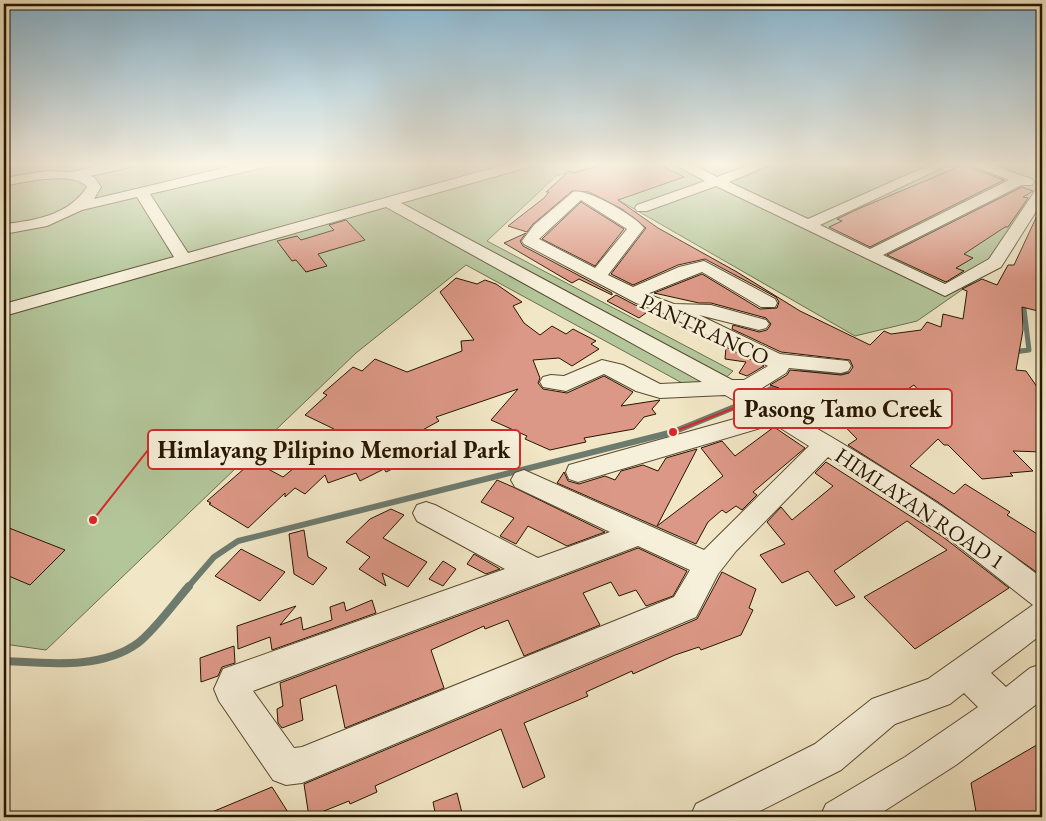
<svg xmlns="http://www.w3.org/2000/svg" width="1046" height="821" font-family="'EB Garamond',serif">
<rect width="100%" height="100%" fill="#f1e6c5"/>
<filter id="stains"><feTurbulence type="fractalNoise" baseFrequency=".004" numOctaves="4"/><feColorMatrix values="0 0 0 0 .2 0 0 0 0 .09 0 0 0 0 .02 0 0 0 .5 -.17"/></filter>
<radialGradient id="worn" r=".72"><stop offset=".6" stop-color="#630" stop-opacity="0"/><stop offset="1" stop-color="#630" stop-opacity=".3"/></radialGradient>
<!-- green -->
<path fill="#b3c69a" stroke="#6d6e4d" d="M4 163H1042V197L1038 200 999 264 917 321 855 336 570 172 556 176 487 241 733 371 706 396 466 265 356 353 46 650 4 644Z"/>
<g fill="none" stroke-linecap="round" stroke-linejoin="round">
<!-- stream-far2 -->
<path stroke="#6d7b6e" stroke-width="5" d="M1013 352 1029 350 1023 301
M797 375 805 370 851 375
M734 407 780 384"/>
<!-- stream-far1 -->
<path stroke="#6d7b6e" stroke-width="6" d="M188 587 214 557 238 541 673 432 737 406"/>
<!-- stream -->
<path stroke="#6d7b6e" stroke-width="8" d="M4 661C47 663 101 670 138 643 154 631 175 602 189 586"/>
</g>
<!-- building -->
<path fill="#dc9886" stroke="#271600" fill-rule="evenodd" d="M608 163H656L684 177 618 200 658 228 737 272 800 311 870 345 884 331 891 334 921 330 927 322 941 327 943 314 963 319 967 291 962 289 982 279 997 285 1008 265H1014L1042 205V312L1022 307 1023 330 1016 370 1026 371 1042 394V452L1013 451 1033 471 1010 473 1013 476 982 479 948 445H944L938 439 910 466 954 494 965 484 1010 512 1007 515 1042 537V576L938 502 848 445 857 439 831 412 816 419 776 390 779 388 770 385 787 375 790 370 841 375 849 373 853 367 850 360 781 352 732 329 733 325 759 332 767 330 771 324 766 318 711 303H699L654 293 702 274 760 309 777 308 779 302 776 297 705 259 678 265 633 285 611 274 646 228 622 209 589 192 572 191 533 224 527 232 508 226 544 198 549 192H546L569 171 573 173ZM914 385 943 419 902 423 885 404Z
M963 165 1004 180 870 247 829 227 842 221 837 219 858 209Z
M1022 187 1033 191 1023 197 1028 198 1008 227H1005L964 254 973 258 956 268 964 271 946 282 887 255Z
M581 202 624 229 595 266 542 239Z
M346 220 365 240 318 254 327 266 306 272 296 260 292 261 277 241 297 236 301 240 334 230 329 225Z
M526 233 520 241 523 246 612 293V295L579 279 572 283 504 243Z
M456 278 477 284 485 280 496 284 522 302 513 306 524 323 540 335 552 326 566 334 573 329 596 341 591 344 599 349 572 366 559 358 533 360 540 378 538 383 543 389 567 393 604 376 633 392 621 406 660 400 652 409 656 414 644 417 634 429 584 438 586 442 550 450 525 439 527 436 491 420 518 389 436 417 439 421 408 438 421 455 386 472 384 469 360 481 356 473 328 483 325 475 305 494 295 488 285 497V493L248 528 209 504 211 503 207 501 253 461 283 477 294 468 334 429 305 415 327 395 323 393 353 367 362 371 375 359 407 372 462 351 461 341 474 340 440 292Z
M616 295 635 305 650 310 639 318 607 301Z
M726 347 764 366 747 376 739 373 746 362 725 359Z
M774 427 805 448 753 492 757 495 742 510 736 506 726 513 722 510 708 522 696 544 557 483 564 472 568 481 579 484 605 476 615 480 621 471 643 465 658 471 666 458 697 449 657 526 723 476 701 448 722 441 735 456Z
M826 462 943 537 1009 588 915 649 864 597 947 550 907 521 834 571 855 597 836 606 808 571 782 583 760 555 785 544 767 522 781 507 792 520 833 486 815 473Z
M497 480 513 487 605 532 567 546 528 526 516 544 500 536 514 518 481 502Z
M391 509 404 515 383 538 427 562 408 587 382 573 386 586 359 569 370 557 346 542 370 519Z
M4 526 65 550 30 585 4 574Z
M304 530 308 557 327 568 313 585 294 574 289 534Z
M638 548 687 571 673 596 646 606 636 590 619 596 611 582 583 593 600 625 524 656 508 620 485 629 484 626 431 650 444 688 345 728 336 685 300 699 303 720 282 728 278 723 277 709 283 706 280 683Z
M241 549 285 572 260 601 215 576Z
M474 554 500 569 486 574 467 564Z
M443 561 456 569 443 586 429 579Z
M722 572 756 589 749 608 753 610 741 635 701 650 699 647 675 655 633 674 632 671 586 692 588 696 524 723 545 777 523 788 501 729 375 786 377 792 350 804 349 801 309 817 304 784 697 619Z
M372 600 376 613 272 650 270 637 238 649 237 626 296 606 280 625 301 617 303 630 332 620 330 607 344 602 346 611Z
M234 646 235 663 222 667 218 676 201 682 200 658Z
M1042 742V817H980L976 812 971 783Z
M272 787 291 817H200Z
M457 793 463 817H436L433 802Z"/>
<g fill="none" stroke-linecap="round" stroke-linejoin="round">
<!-- minor casing -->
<g stroke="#5a4a31" stroke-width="2">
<path id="minor" d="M110 163H136L135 166 90 176 94 177 101 187 94 199 245 163H270L269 166 150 194 188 253 511 163H533L532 166 401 203 732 380H744L768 366 661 312 636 303 524 244 522 241 534 225 573 192C587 188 635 216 644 228L608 275 633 287 679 267 704 261 775 299 777 303 775 307H761L702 272 647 294 674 304 711 305 766 320 769 324 766 328 759 330 699 315 780 354 848 361 851 366 848 371 841 373 789 368 786 373 754 393C854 448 951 508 1042 578V634L991 673 1006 687 1030 668 1042 664V700L956 765 875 817H820L826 804 905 757 978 707 964 693 950 704 895 724 841 770 748 817H690L696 804 815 744 872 699 928 679 1033 605 944 535 828 457 736 551 718 574 696 617 302 783 286 785 273 780 219 701 214 689 223 669 505 569 417 521 413 513 417 505 426 502 435 505 538 558 610 532 515 487 511 480 515 473 524 470 704 550 809 446 774 424 578 482 569 479 566 472 569 465 756 413 725 395 660 398 636 391 604 374 566 391 543 387 540 382 543 377 551 375 564 376 602 360 623 365 660 384 702 382 386 207 4 316V304L174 257 137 197 82 210 47 226 4 234V224C34 221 69 215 87 187 75 170 22 182 4 186V178L46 171 72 172ZM581 200 627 229 595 268 539 239ZM638 546 690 570 674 597 302 747 294 748 253 691Z
M672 163H689L717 177 755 163H775L729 182 808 219 934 163H952L820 225 870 249 1009 180 966 163H986L1032 179 1034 182 1032 185H1022L883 255 945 284 989 259 1037 188 1042 187V202L1001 267 945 296 716 186 647 211H637L635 208 637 205 705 181Z"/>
</g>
<!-- minor -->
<use href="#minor" fill="#f6efd9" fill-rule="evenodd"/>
</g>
<!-- sky -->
<linearGradient id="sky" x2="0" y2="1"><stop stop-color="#89b8d4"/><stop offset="0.59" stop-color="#f9f4e5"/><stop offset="1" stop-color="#f9f4e5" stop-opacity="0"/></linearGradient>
<rect width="1046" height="278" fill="url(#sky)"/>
<g text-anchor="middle" stroke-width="5" stroke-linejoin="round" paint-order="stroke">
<!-- street labels -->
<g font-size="22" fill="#271600" stroke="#f6efd9">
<text transform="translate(705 329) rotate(25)" y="8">PANTRANCO</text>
<text transform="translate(920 508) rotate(34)" y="8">HIMLAYAN ROAD 1</text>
</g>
</g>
<!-- callouts -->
<path fill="none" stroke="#d62828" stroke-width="2" d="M673 432L734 408M93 520L148 450"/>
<g fill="#d62828" stroke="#f6efd9" stroke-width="2">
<circle cx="673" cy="432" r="5"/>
<circle cx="93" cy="520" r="5"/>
</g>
<g fill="#f6efd9" stroke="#d62828" stroke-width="2">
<rect x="734" y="389" width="218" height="39" rx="5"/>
<rect x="148" y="430" width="372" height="39" rx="5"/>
</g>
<g font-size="24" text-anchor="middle" font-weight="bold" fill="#271600">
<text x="843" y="417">Pasong Tamo Creek</text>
<text x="334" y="458">Himlayang Pilipino Memorial Park</text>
</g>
<!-- margin -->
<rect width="1046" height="821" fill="none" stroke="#f1e6c5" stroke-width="20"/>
<rect x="5" y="5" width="1036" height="811" fill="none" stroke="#271600" stroke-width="2.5"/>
<rect x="10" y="10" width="1026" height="801" fill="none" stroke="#271600"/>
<rect width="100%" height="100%" filter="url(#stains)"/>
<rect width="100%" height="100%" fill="url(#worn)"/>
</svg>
